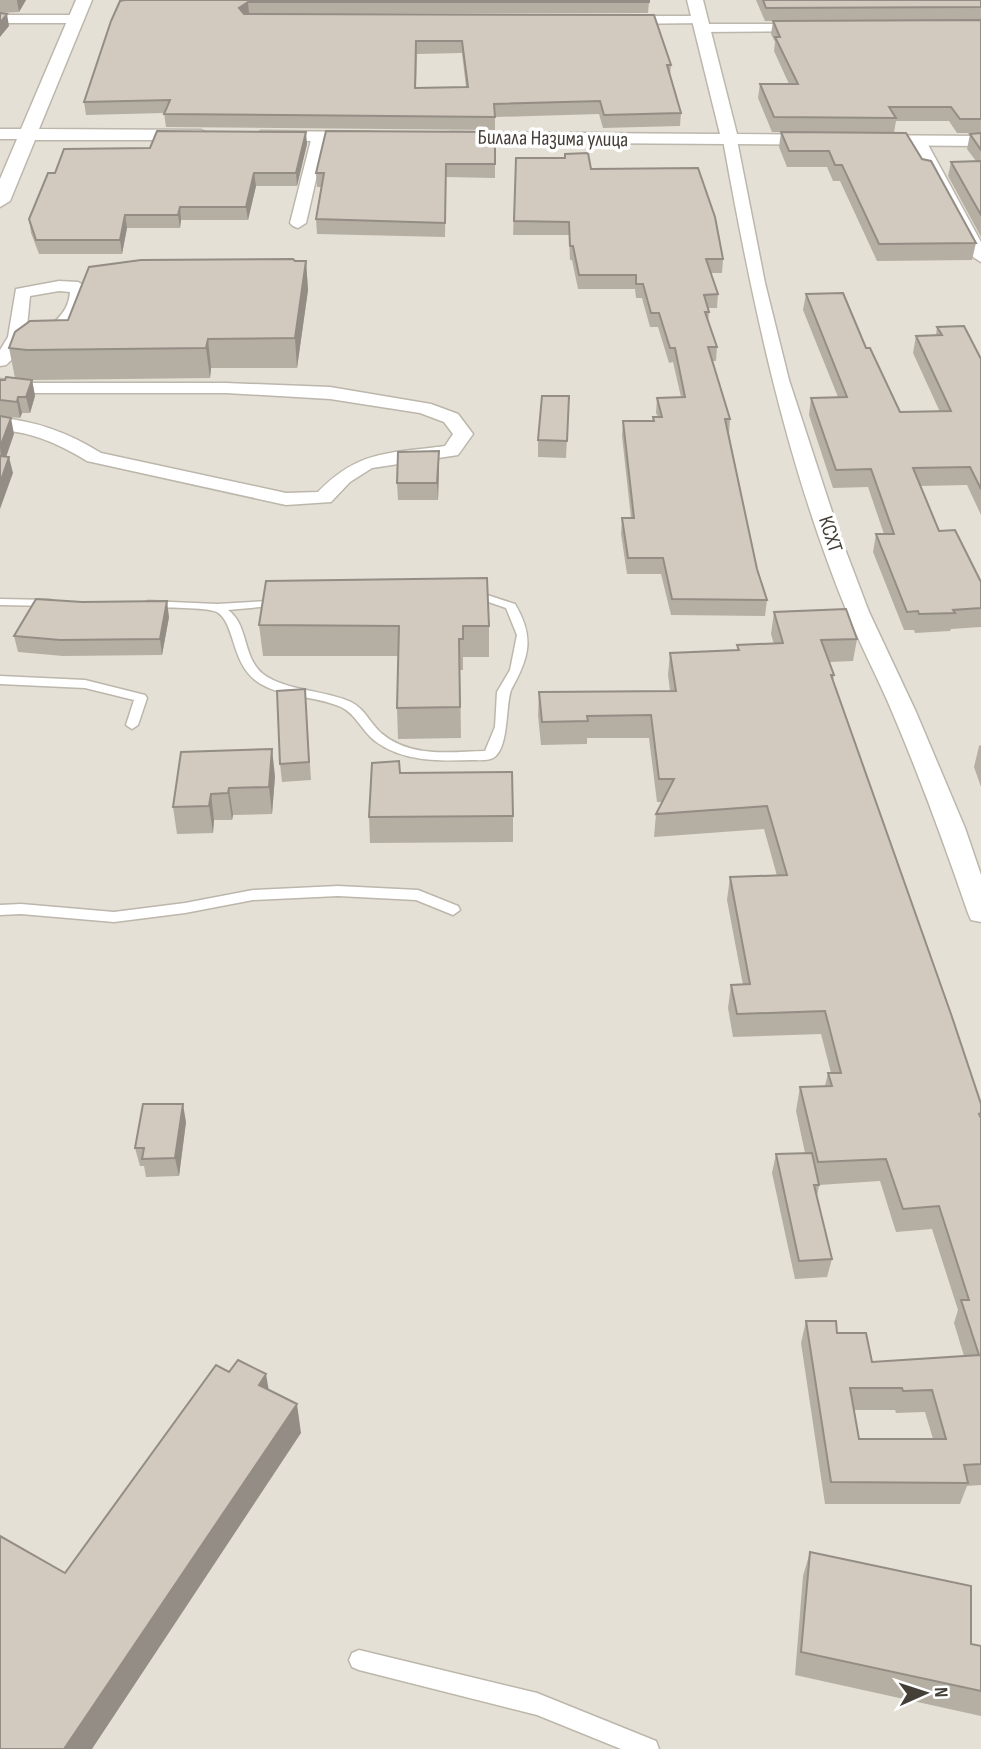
<svg xmlns="http://www.w3.org/2000/svg" width="981" height="1749" font-family="'Sofia Sans Condensed',sans-serif">
<rect width="100%" height="100%" fill="#f1eee7"/>
<!-- residential -->
<path fill="#e5e0d6" d="M0 0H981V1749H0Z"/>
<g fill="none" stroke-linecap="round" stroke-linejoin="round">
<!-- service casing -->
<g stroke="#bcb6ab" stroke-width="3">
<path id="service" d="M478 592 515 604C534 636 530 656 512 688 505 700 510 749 493 758 488 761 478 760 472 760 439 761 403 762 375 741 362 731 356 714 341 707 315 695 278 698 255 680 231 661 235 623 217 612 207 607 162 608 148 607L142 604 148 601 217 604 286 600V604L282 605 228 610C249 625 242 657 263 674 285 691 325 690 351 702 364 708 370 723 381 733 410 758 450 752 485 751L495 727 497 692 510 670 517 635 506 608 477 598 466 597 464 595 466 593Z
M0 599 51 600 57 603 51 606 0 605Z
M0 676 85 680 145 695 147 698 138 725 132 729 126 725 134 700 85 688 0 684Z
M338 886 418 890 458 906 460 910 453 915 416 900 338 896 253 900 185 913 114 922 21 914 0 915V905L21 904 114 912 185 903 253 890Z
M359 1650 537 1693 656 1741 659 1749H621L537 1715 359 1670 352 1667 349 1660 352 1653Z"/>
</g>
<!-- minor casing -->
<g stroke="#bcb6ab" stroke-width="3">
<path id="minor" d="M0 15H76L82 19 76 23H0Z
M701 16 705 17V23L619 24 613 20 619 16Z
M808 24 812 25V31L702 32 696 28 702 24Z
M319 132 326 136 306 223 298 228 293 226 290 223 312 136Z
M730 136 737 140 765 283 789 380 839 533 869 612 916 712 965 828 981 875V922L971 920 968 913C945 846 921 780 893 714 879 680 861 647 847 612 785 460 752 301 723 140Z
M919 137 926 141 981 242V262L973 257 912 141Z
M59 281 78 282 85 286 97 282 105 287 85 302 63 334 21 351 6 365 0 366V350L8 337 16 289ZM59 291 70 292C69 315 47 331 26 337L30 296Z
M0 379 33 383H226L330 387 431 404 458 414 473 434 458 455 372 468 350 482 331 502 286 505 87 461C59 444 33 432 0 430V418C37 421 69 433 101 453L286 493 318 492C360 449 389 454 445 446L453 434 444 422 420 413 330 399 226 393H33L0 389Z"/>
</g>
<!-- tertiary casing -->
<g stroke="#bcb6ab" stroke-width="3">
<path id="tertiary" d="M76 0H92L39 129 201 130 210 135 201 140H35L10 201 0 207V179L17 139H0V129H21Z
M687 0H703L737 134 981 136V146L450 142 441 137 450 132 720 134Z
M261 131 369 132 378 137 369 142 255 140 252 136Z"/>
</g>
<!-- service -->
<use href="#service" fill="#fff" fill-rule="evenodd"/>
<!-- minor -->
<use href="#minor" fill="#fff" fill-rule="evenodd"/>
<!-- tertiary -->
<use href="#tertiary" fill="#fff" fill-rule="evenodd"/>
</g>
<!-- wall -->
<path fill="#b5aea3" fill-rule="evenodd" d="M0 0H26L19 12 0 13Z
M756 0H981V133H957L949 121H896L894 133 976 243 972 260 877 261 840 181H833L827 167H787L779 147 781 132H842H772L758 98 760 84H789L774 51 775 42 771 34 773 21H765Z
M120 1 649 2 648 13 249 14 671 65 670 75 681 113 680 126 603 128 599 114 495 117V130L166 127 164 113 86 115 84 102ZM462 53 466 87 416 88 417 54Z
M495 132V178L446 177 445 237 317 234 316 219 321 187H317L316 173Z
M981 133V237L948 176 951 162 976 161 967 149 970 134Z
M307 144 297 186H256L248 220H181L180 228H127L122 254H39L31 233 29 219 55 173 150 148Z
M565 154 591 169 723 259 722 273H711L718 294 717 308H708L709 312 708 322 717 347 716 361H713L730 419 729 434 757 569 767 600 765 616 671 615 661 574H627L621 534 622 518H631L622 436 623 421H653V417H658L656 413 657 398 681 397 673 362 669 363 658 327H650L642 298H636L635 289H578L572 260H570L569 235H513L516 158H564Z
M295 261H306L308 290 297 368H211L210 378 32 380 35 396 30 413H22L20 418 0 416V380L15 378 9 348 68 320Z
M806 294 866 348 900 412H940L913 353 916 336 936 335 937 327 981 359V515L967 485 920 486 939 531 981 582V627L951 629 950 631 915 633 914 630H904L873 552 876 534H884L868 487 833 488 809 415 811 398 838 397 803 310Z
M569 396 566 458 538 457V440Z
M439 468 438 500H398L397 483Z
M774 612 857 639 853 661 829 662 834 675 833 681 981 1104V1485L967 1486 960 1504H825L801 1343 806 1321 837 1333 872 1362 964 1356 954 1323 958 1310 932 1229 896 1232 880 1181 819 1185 817 1197 832 1259 827 1277 795 1279 772 1173 776 1154 805 1153 796 1111 800 1087 825 1086 828 1073H831L821 1034 733 1037 728 1008 731 985H743L727 900 730 877 777 876 764 829 654 837 656 814 662 802H657L649 738H587V744L541 745 538 715 539 692 670 691 668 675 670 653 737 650V645L774 644 771 634ZM854 1410H895L896 1413 925 1412 933 1439H859Z
M169 617 162 655 63 656 18 652 14 636Z
M259 625 489 626V657H463V670H460L461 738 398 739 397 708 398 656H263Z
M305 689 311 780 282 782 280 764Z
M981 745V787L974 767 979 746Z
M181 752 275 776 272 814 233 815 232 820H214L213 833 177 834 173 807Z
M400 773 513 816V842L370 843 369 817Z
M186 1122 179 1176 146 1177 144 1166H140L135 1148Z
M810 1552 971 1644 981 1646V1716L795 1675 803 1576Z"/>
<!-- shaded-wall -->
<path fill="#938d85" d="M17 0H26L19 12 17 1Z
M248 2 249 13 240 19 239 8Z
M7 14 9 26 0 37V23Z
M306 132 307 144 297 186 296 173Z
M254 173 256 186 248 220 246 207Z
M180 207 181 220 180 228 178 215Z
M125 215 127 228 122 254 120 240Z
M306 261 308 290 297 368 295 338Z
M208 339 211 368 210 378 206 348Z
M32 380 35 396 30 413 26 397Z
M18 397 22 413 20 418 17 402Z
M11 418 14 434 1 472 0 447Z
M439 451V468L438 500 437 483Z
M9 457 13 473 0 509V483Z
M167 601 169 617 162 655 160 639Z
M272 749 275 776 272 814 269 787Z
M229 788 233 815 232 820 228 793Z
M211 794 214 820 213 833 209 806Z
M183 1104 186 1122 179 1176 175 1158Z
M266 1374 271 1403 259 1385Z
M297 1404 301 1433 92 1749H64Z"/>
<!-- building -->
<path fill="#d2cabe" stroke="#938d85" stroke-width="2" fill-rule="evenodd" d="M125 0H649V2H248L239 8 244 14 654 15 671 65H667L681 113 604 115 600 101 494 104 495 117 164 114 170 100 84 102 111 21 120 1ZM416 41H462L468 87 415 88Z
M763 0H981V7L766 8Z
M0 13 7 14 0 23Z
M981 20V119H960L951 107H889L896 118 774 117 760 84H798L775 37H780L773 21Z
M157 131 306 132 296 173H254L246 207H180L178 215H125L120 240H36L29 219 48 173H55L64 149 150 148Z
M326 131 495 132V164H446L445 223 316 219 324 173H316Z
M781 132 906 133 922 159 931 161 976 243 879 244 842 165H835L829 151H789Z
M981 133V150L970 134Z
M588 153 591 169 698 168 715 217 723 259H706L718 294 704 295 709 312H705L717 347H708L730 419H725L757 569 767 600 672 599 663 558H628L622 518H634L623 421H654L653 417H662L657 398 685 397 675 348H670L659 313H651L643 284H636V275H579L573 246H570L569 222 514 221 516 158H565V154Z
M981 161V215L951 162Z
M293 259 295 261H306L295 338 208 339 206 348 27 350 9 348 15 332 30 321 68 320 89 267 141 260Z
M843 293 866 348H870L900 412 951 411 916 336 942 335 937 327 964 326 981 359V489L970 467 913 468 939 531 955 530 981 582V608L953 610 955 613 919 614 918 611 907 612 876 534H894L871 469 836 470 811 398 847 397 806 294Z
M6 377 32 380 26 397H18L17 402 0 400V380H5Z
M542 396H569L567 441 538 440Z
M0 416 11 418 0 447Z
M439 451 437 483H397L398 452Z
M0 456 9 457 0 483Z
M487 578 489 626H463V639H459L460 707 397 708 399 626 259 625 266 581Z
M36 599 82 602 167 601 160 639 60 640 14 636Z
M846 609 857 639 821 640 834 675H831L951 1014 981 1104V1113L979 1114 981 1118V1464L964 1465 968 1483 831 1482 806 1321H836L837 1333H866L872 1362 979 1355 961 1300H969L939 1206 903 1209 886 1159 818 1162 800 1087 832 1086 828 1073H841L825 1011 737 1014 731 985 750 984 730 877 787 875 767 806 656 814 674 779H659L651 715 587 716 588 721 542 722 539 692 676 691 670 653 739 650 737 645 783 643 774 612ZM850 1388H902L903 1391 932 1390 946 1439H859Z
M305 689 309 762 280 764 277 691Z
M272 749 269 787 229 788 228 793 211 794 209 806 173 807 181 752Z
M399 761 400 773 512 772 513 816 369 817 372 763Z
M143 1104H183L175 1158 142 1159 144 1148H135Z
M812 1153 819 1185H814L832 1259 799 1261 776 1154Z
M238 1360 266 1374 259 1385 297 1404 64 1749H0V1536L65 1573 216 1365 229 1372Z
M810 1552 971 1586V1644L981 1646V1691L801 1652Z"/>
<g text-anchor="middle" stroke-width="7" stroke-linejoin="round" paint-order="stroke">
<!-- far-street labels -->
<g font-size="21" fill="#443f37" stroke="#fff">
<text transform="translate(553 138) rotate(1)" y="7">Билала Назима улица</text>
<text transform="translate(831 534) rotate(72)" y="7">КСХТ</text>
</g>
</g>
<!-- north arrow -->
<g transform="translate(925 1693) rotate(87)" stroke="#ffffff" stroke-width="5" paint-order="stroke">
<path d="M0-5L12 26L0 18L-12 26Z" fill="#443f37"/>
<text y="-10" font-size="19" font-weight="bold" text-anchor="middle" fill="#443f37">N</text>
</g>
</svg>
